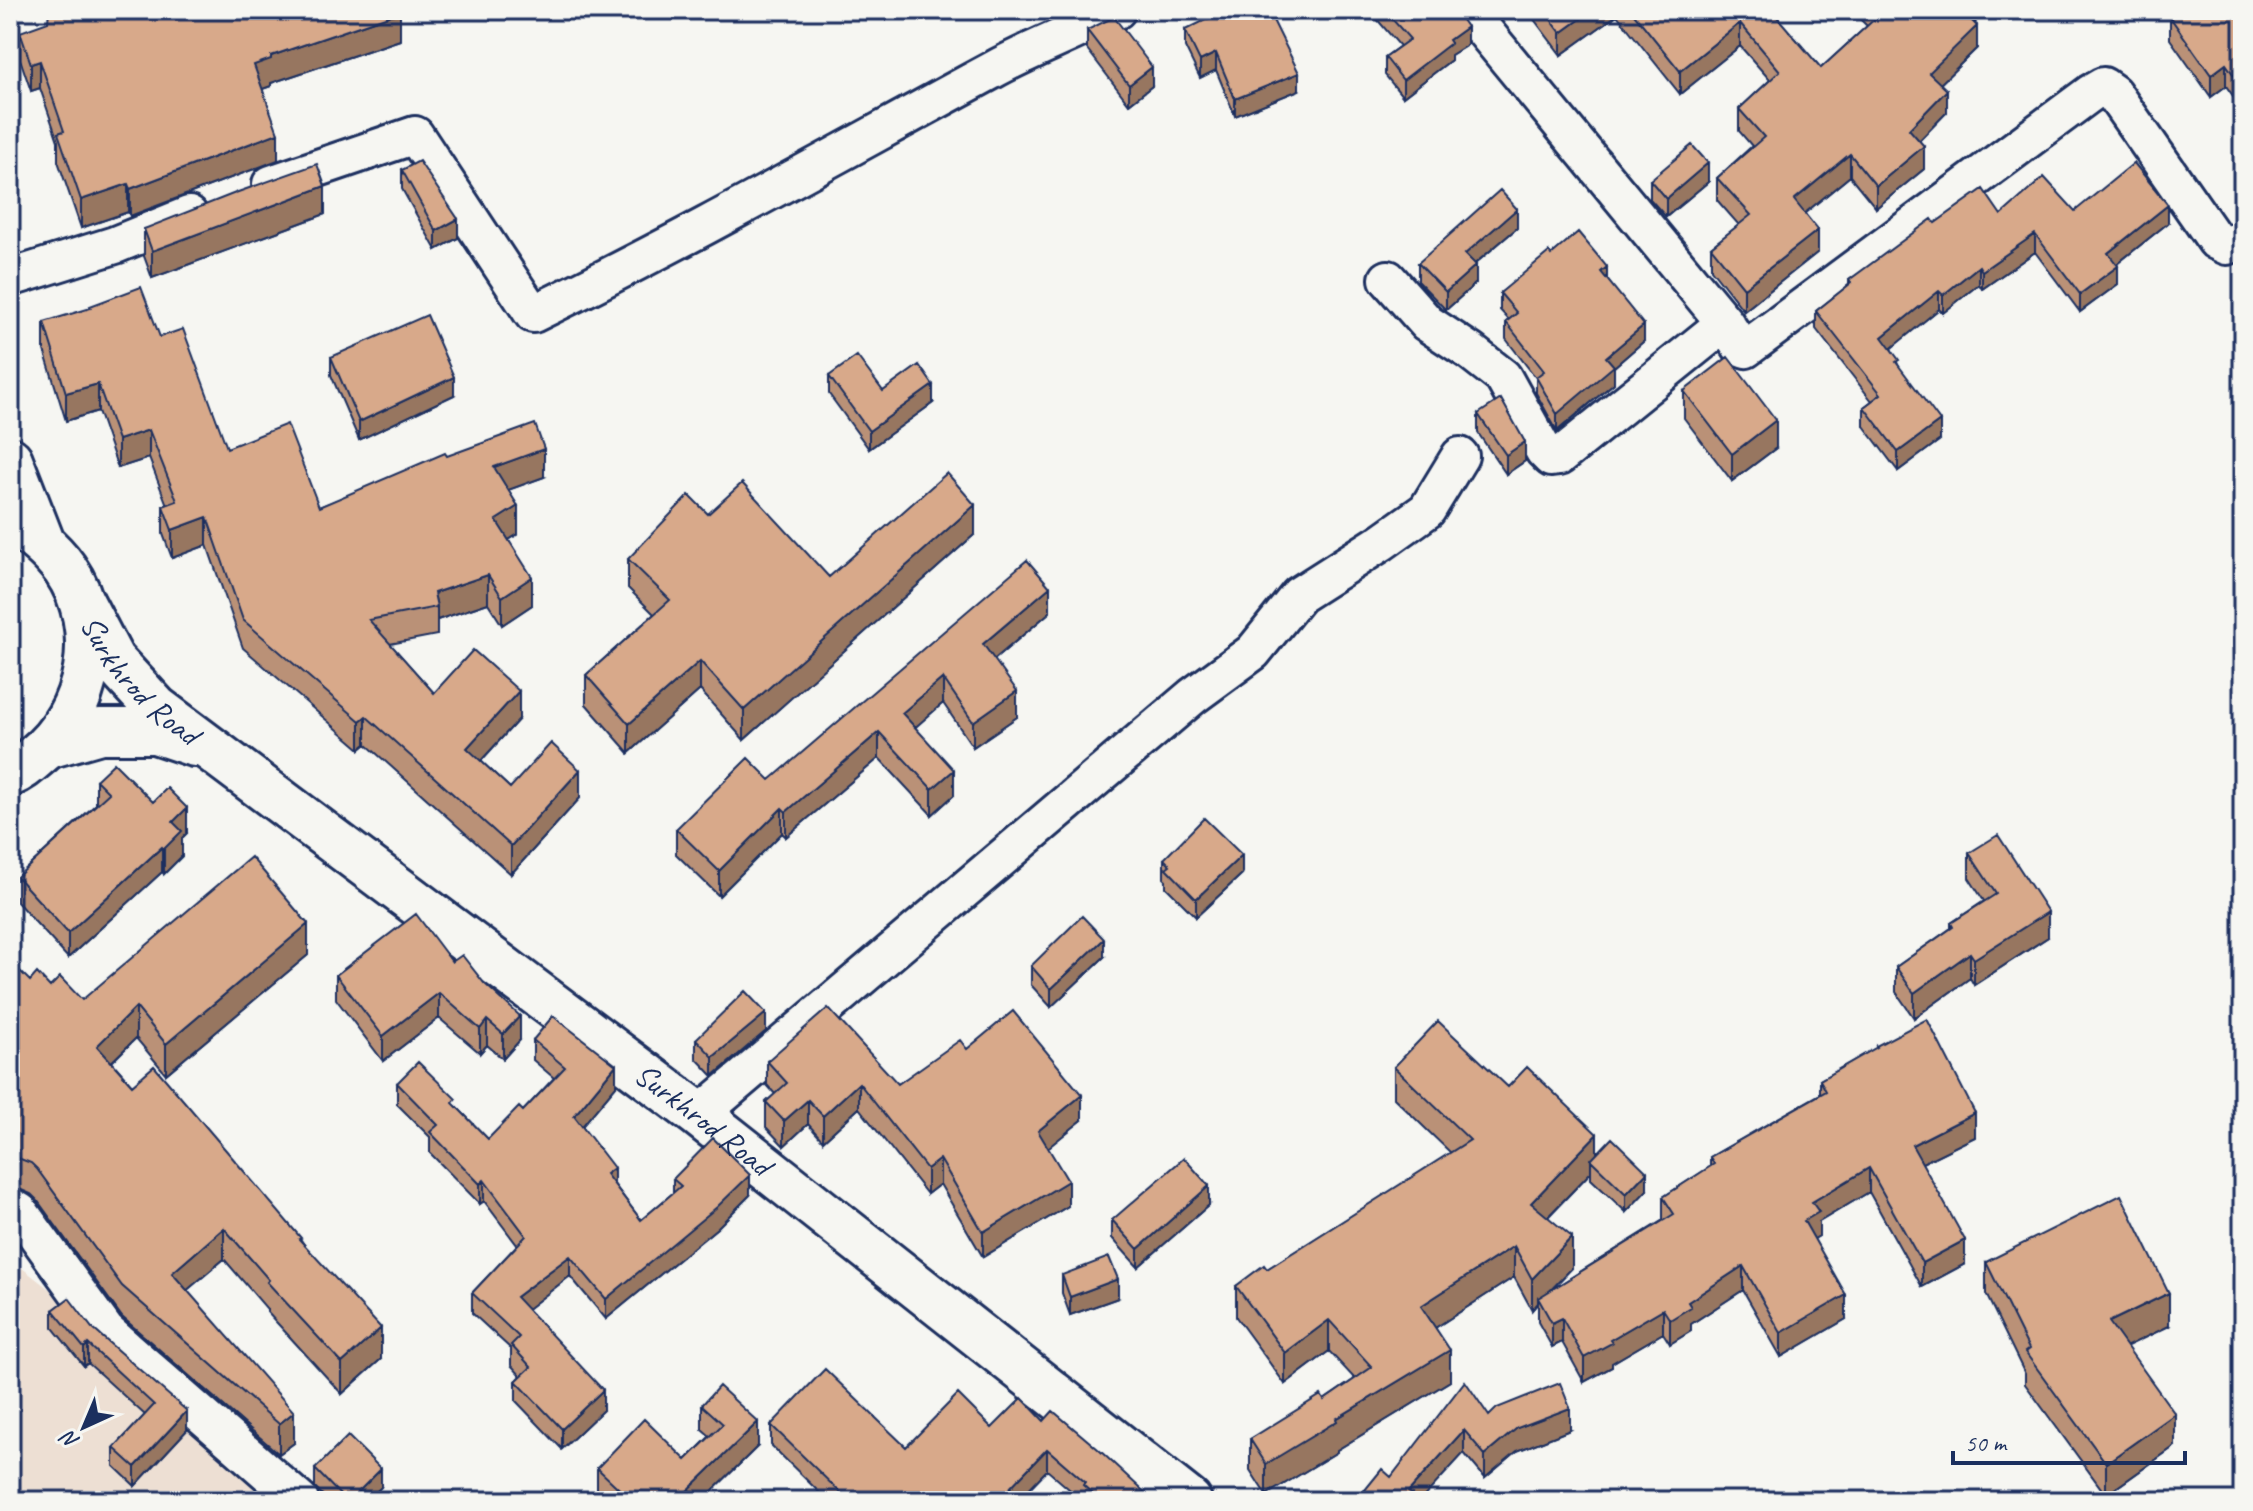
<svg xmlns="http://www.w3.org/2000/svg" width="2253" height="1511" font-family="Caveat,sans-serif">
<rect width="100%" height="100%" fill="#f6f6f2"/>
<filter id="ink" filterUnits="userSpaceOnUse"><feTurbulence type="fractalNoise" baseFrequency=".0125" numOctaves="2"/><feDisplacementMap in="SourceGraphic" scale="16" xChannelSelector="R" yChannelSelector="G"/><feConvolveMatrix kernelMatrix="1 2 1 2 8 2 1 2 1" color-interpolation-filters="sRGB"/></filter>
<g filter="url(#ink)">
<!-- built -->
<path fill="#eddfd3" d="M13 1261 105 1332 289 1501H13Z"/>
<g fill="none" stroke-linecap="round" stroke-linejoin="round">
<!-- street casing -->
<g stroke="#1b2f5e" stroke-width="42">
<path id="street" d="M1467 10 1725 323 1741 347 1746 349 2091 93 2103 86 2113 93 2216 241 2227 246 2243 238
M271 184 415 135 533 314C689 238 839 153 991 71 1032 48 1076 33 1117 10
M10 278 115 245 189 215
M1388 279 1427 323 1471 352 1503 377 1544 451 1551 458 1559 457 1725 323
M699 1115 1193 696 1253 652 1299 595 1382 542 1427 510 1460 456
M10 1206 20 1212 106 1331 300 1501"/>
</g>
<!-- primary casing -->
<g stroke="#1b2f5e" stroke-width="50">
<g id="primary">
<path id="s1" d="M82 603 112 660 156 708 699 1115 1189 1501"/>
<path d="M51 745 100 731H155L194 744"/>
</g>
</g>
<!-- highway casing -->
<g stroke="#1b2f5e" stroke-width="50">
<path id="highway" d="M10 460 42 542
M10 520C31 534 50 548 65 569 106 628 90 714 35 757 27 764 20 770 10 774"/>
</g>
<!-- street -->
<use href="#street" stroke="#f6f6f2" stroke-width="36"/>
<!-- primary -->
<use href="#primary" stroke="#f6f6f2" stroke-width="44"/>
<!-- highway -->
<use href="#highway" stroke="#f6f6f2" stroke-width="44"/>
</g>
<!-- wall -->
<path fill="#ba9177" stroke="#1b2f5e" stroke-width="2" d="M1369 10H1455L1467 45 1451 55V60L1403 97 1385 75V57L1400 46Z
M1527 10H1768L1821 68 1867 26 1855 14V10H1975L1977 48 1940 84 1947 112 1919 141 1924 169 1876 208 1850 176 1805 213 1818 252 1744 311 1711 269V247L1739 225 1717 200V178L1752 146 1739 131V109L1770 80 1740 46 1680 94 1617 15 1561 55Z
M2243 10V110L2226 86 2211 97 2170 39V17Z
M1087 30 1152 86 1129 104 1087 49Z
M1185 30 1299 90 1235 116 1216 70 1200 78 1185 47Z
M20 32 400 40 271 83V86L262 89 278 160 130 216 128 212 81 228 58 161V141L40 88 31 91 20 59Z
M402 170 458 238 436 250 402 189Z
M1650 180 1708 182 1666 217 1650 199Z
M2075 211 2168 223 2117 264 2118 284 2080 312 2035 252 1982 289 1979 284 1943 313 1939 309 1891 348 1899 367 1940 440 1898 471 1864 426V407L1872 401 1816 329V311L1849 285V280L1935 223 2001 215Z
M325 214 152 278 144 256V229Z
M1517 228 1475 264 1476 283 1446 310 1418 281V263Z
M1551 255 1607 279 1644 341 1614 367V383L1557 431 1536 393V378L1506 339V322L1509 320 1500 310V293Z
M44 322 160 337 227 448 319 507 447 456 544 477 508 490 518 534 509 540 532 605 502 625 488 603 437 620V635L390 644 434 693 519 719 481 761 510 788 580 798 511 874 366 744 360 749 243 648 207 545 172 558 163 534V506L167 505 149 458 118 468 98 411 66 421 44 350Z
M331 357 454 395 359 440 331 375Z
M829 376 883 391 933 403 869 449 829 394Z
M1684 391 1776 448 1732 481 1684 418Z
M1478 414 1525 461 1506 474 1478 433Z
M708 514 829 577 975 534 744 740 700 690 629 753 586 704V675L654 614 628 588V559Z
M1050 612 994 660 1017 717 973 747 943 703 915 727 954 795 932 815 879 758 786 837 782 833 719 896 676 854V829L770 780Z
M96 780 153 802 187 833 182 838V856L164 874 162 872 68 958 17 902V877L96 804Z
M1969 853 2048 937 1974 985 1970 978 1914 1018 1896 992V967L1951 928V923L1984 901 1969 878Z
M1164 859 1242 874 1196 917 1166 887V880L1164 878Z
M308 955 166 1074 136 1038 112 1062 132 1085 301 1240 381 1359 342 1394 267 1312V1309L224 1259 187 1290 294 1443 279 1454 122 1317 37 1200 31 1194 10 1185V1117H14L30 981 50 987 82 1000Z
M1104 957 1051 1007 1031 985V966Z
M452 962 520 1040 503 1059 487 1045 480 1053 439 1018 383 1061 336 999V975Z
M766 1031 713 1076 696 1058V1039Z
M533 1040 616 1086 582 1126 614 1184 641 1220 673 1193V1179L750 1195 717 1228 606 1319 570 1276 527 1309 603 1410 562 1449 516 1401V1381L521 1376 511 1365V1349L472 1313V1293L517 1245 484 1201 480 1204 430 1153V1137L397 1104V1083L456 1106 488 1139 523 1111 554 1078 533 1060Z
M1876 1046 1975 1137 1922 1163 1965 1264 1922 1287 1869 1192 1819 1222V1236L1814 1239 1846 1319 1781 1357 1743 1290 1691 1324V1331L1670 1344 1663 1333 1612 1363V1367L1584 1382 1562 1342 1552 1347 1538 1322V1303L1532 1310 1514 1277 1435 1328 1450 1381 1337 1450V1452L1266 1495 1250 1470V1439L1324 1400 1355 1379 1329 1351 1285 1384 1236 1317V1286L1267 1269 1451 1153 1394 1098V1067L1508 1087 1647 1190 1626 1212 1591 1179V1172L1548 1217 1572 1268 1551 1290 1663 1220V1197L1710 1167V1157L1820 1094V1080L1876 1048Z
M967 1049 1082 1120 1047 1148 1068 1206 983 1257 940 1184 927 1194 859 1108 823 1141 808 1124 784 1146 766 1127V1102L775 1094 767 1085V1061L898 1084Z
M1209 1205 1138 1267 1112 1238V1220Z
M1986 1262 2169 1326 2126 1346 2175 1446 2106 1495 2025 1384V1374L1986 1294Z
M1062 1275 1118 1298 1070 1315 1062 1293Z
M53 1310 92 1328 187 1430 135 1486 114 1466V1448L145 1415 88 1363 84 1366 53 1328Z
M702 1405 758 1446 702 1501H606L597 1492V1468L686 1460 710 1436 702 1429Z
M1489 1416 1570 1430 1517 1451 1485 1478 1464 1453 1391 1477Z
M1044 1421 1154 1501H1083L1047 1470 1017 1501H828L771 1445V1425L906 1447 992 1428Z
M315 1469 381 1487 367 1501H328L315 1487Z"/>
<!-- shaded-wall -->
<path fill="#977661" stroke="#1b2f5e" stroke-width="2" d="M1593 10H1617V15L1561 55V33Z
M1971 10H1975V28L1977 26V48L1929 95V73L1966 15Z
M400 12V40L271 83V86L254 92V65L271 56Z
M1740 23V46L1680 94V71Z
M1467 27V45L1451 55V60L1403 97V80L1449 40Z
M1216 53V70L1200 78V61Z
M40 61V88L31 91V64Z
M2226 64V86L2211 97V75Z
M1152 67V86L1129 104V85Z
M1299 73V90L1235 116V99Z
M1947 90V112L1909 151V129Z
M278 133V160L130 216V189Z
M1924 146V169L1876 208V186Z
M1850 154V176L1794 222V200Z
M1708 163V182L1666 217V199Z
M128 184V212L81 228V200Z
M325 186V214L152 278V251Z
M2168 205V223L2108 271V253Z
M1517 209V228L1465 272V254Z
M458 219V238L436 250V231Z
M1818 230V252L1744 311V288Z
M2035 234V252L1982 289V271Z
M1476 265V283L1446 310V292Z
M1979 266V284L1943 313V295Z
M2118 266V284L2080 312V294Z
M1607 267V284L1601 272Z
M1939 291V309L1882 356V337Z
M1644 325V341L1614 367V383L1557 431V414L1606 357Z
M454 377V395L359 440V422Z
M98 384V411L66 421V393Z
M933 385V403L869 449V431Z
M1776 420V448L1732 481V454Z
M1940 421V440L1898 471V452Z
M149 430V458L118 468V440Z
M1525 442V461L1506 474V455Z
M544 449V477L494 495V467Z
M975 505V534L744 740V710Z
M518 506V534L496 548V520Z
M207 517V545L172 558V530Z
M488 575V603L437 620V607L434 593Z
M532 577V605L502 625V597Z
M1050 587V612L983 669V644Z
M700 661V690L629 753V724Z
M943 678V703L902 739V713Z
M519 691V719L467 776V748Z
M1017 691V717L973 747V722Z
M366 716V744L360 749V721Z
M879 732V758L786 837V812Z
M580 770V798L511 874V846Z
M954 770V795L932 815V789Z
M187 808V833L182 838V856L164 874V849L173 822Z
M782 808V833L719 896V871Z
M162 847V872L68 958V933Z
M1242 855V874L1196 917V899Z
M2048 912V937L1974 985V959Z
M308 924V955L166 1074V1044Z
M1104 939V957L1051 1007V989Z
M1970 953V978L1914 1018V993Z
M439 993V1018L383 1061V1036Z
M136 1007V1038L97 1076V1046Z
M766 1013V1031L713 1076V1057Z
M520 1016V1040L503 1059V1034Z
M487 1020V1045L480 1053V1029Z
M616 1065V1086L574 1136V1116Z
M859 1083V1108L823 1141V1116Z
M1082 1095V1120L1038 1156V1131Z
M808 1100V1124L784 1146V1121Z
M1975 1113V1137L1912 1168V1145Z
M1597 1134V1165L1591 1160V1172L1531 1234V1203Z
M11 1154V1185H10V1155Z
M940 1159V1184L927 1194V1169Z
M614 1168V1189L606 1174Z
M1869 1168V1192L1819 1222V1236L1804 1245V1221L1812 1202Z
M1647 1172V1190L1626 1212V1194Z
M750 1175V1195L717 1228 606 1319V1299Z
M484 1180V1201L480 1204V1184Z
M1068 1181V1206L983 1257V1232Z
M1209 1186V1205L1138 1267V1249Z
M224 1228V1259L172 1303V1273Z
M1572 1237V1268L1540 1301 1538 1298V1303L1532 1310V1279Z
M1965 1240V1264L1922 1287V1263Z
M1514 1246V1277L1421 1337V1306Z
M570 1256V1276L516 1318V1297Z
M1743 1266V1290L1691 1324V1331L1670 1344V1320L1688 1302Z
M1118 1279V1298L1070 1315V1297Z
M2169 1293V1326L2109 1355V1322Z
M1846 1295V1319L1781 1357V1333Z
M1663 1309V1333L1612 1363V1367L1584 1382V1358L1610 1340Z
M1562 1318V1342L1552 1347V1323Z
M1329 1320V1351L1285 1384V1353Z
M381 1328V1359L342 1394V1363Z
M88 1344V1363L84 1366V1348Z
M1450 1350V1381L1337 1450V1452L1266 1495V1464L1336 1419Z
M603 1390V1410L562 1449V1429Z
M1570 1408V1430L1517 1451 1485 1478V1455L1517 1428Z
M187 1411V1430L135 1486V1467Z
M294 1412V1443L279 1454V1424Z
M2175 1414V1446L2106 1495V1463Z
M758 1422V1446L702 1501H681V1497Z
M1464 1430V1453L1420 1501H1406L1408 1492Z
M1047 1449V1470L1017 1501H1003V1495Z
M381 1469V1487L367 1501H349Z"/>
<!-- building -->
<path fill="#d8a98a" stroke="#1b2f5e" stroke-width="2" d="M49 10H399L400 12 271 56V59L254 65 278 133 130 189 128 184 81 200 58 133 64 131 40 61 31 64 20 32 48 22Z
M1226 10H1268L1299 73 1235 99 1216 53 1200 61 1185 30Z
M1384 10H1455L1467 27 1449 40 1451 43 1403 80 1385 57 1410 39Z
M1544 10H1593L1561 33Z
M1631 10H1768L1770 12 1772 11 1821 68 1879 15 1874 10H1971L1966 15 1977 26 1929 73 1947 90 1909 129 1924 146 1876 186 1850 154 1794 200 1818 230 1744 288 1711 247 1751 215 1717 178 1764 137 1739 109 1780 71 1740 23 1680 71Z
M2180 10H2243V88L2226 64 2211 75 2170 17Z
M1114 17 1152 67 1129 85 1087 30Z
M1692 145 1708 163 1666 199 1650 180Z
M419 161 458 219 436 231 402 170Z
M2134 163 2168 205 2108 253 2118 266 2080 294 2035 234 1982 271 1979 266 1943 295 1939 291 1882 337 1899 360 1896 362 1940 421 1898 452 1864 407 1881 394 1816 311 1851 283 1849 280 1932 219 1935 223 1983 189 2001 215 2044 177 2075 211Z
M317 164 325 186 152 251 144 229 238 192Z
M1500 190 1517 209 1465 254 1476 265 1446 292 1418 263Z
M1578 232 1607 267 1601 272 1644 325 1606 357 1614 366 1557 414 1536 377 1544 371 1506 322 1517 313 1500 293 1549 252 1551 255Z
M141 287 160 337 183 329 227 448 287 424 319 507 445 453 447 456 535 424 544 449 494 467 518 506 496 520 532 577 502 597 488 575 434 593 437 607 369 620 434 693 473 650 519 691 467 748 510 788 551 743 580 770 511 846 366 716 360 721 243 620 207 517 172 530 163 506 177 501 149 430 118 440 98 384 66 393 44 322 91 308 90 306Z
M427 315 454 377 359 422 331 357Z
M857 356 883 391 919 365 933 385 869 431 829 376Z
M1728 357 1776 420 1732 454 1684 391Z
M1501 399 1525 442 1506 455 1478 414Z
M947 473 975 505 744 710 700 661 629 724 586 675 670 600 628 559 689 495 708 514 742 483 829 577Z
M1027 560 1050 587 983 644 1017 691 973 722 943 678 902 713 954 770 932 789 879 732 786 812 782 808 719 871 676 829 748 758 770 780Z
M114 763 153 802 167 788 187 808 173 822 182 831 164 849 162 847 68 933 17 877 109 793 96 780Z
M1204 818 1242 855 1196 899 1166 868 1170 865 1164 859Z
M1998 835 2048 912 1974 959 1970 953 1914 993 1896 967 1953 927 1951 923 1996 894 1969 853Z
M251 857 308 924 166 1044 136 1007 97 1046 132 1085 154 1066 301 1238 299 1239 381 1328 342 1363 267 1282 269 1280 224 1228 172 1273 294 1412 279 1424 122 1286 37 1169 31 1163 10 1155V1117H14L17 968 30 981 37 973 50 987 60 977 82 1000Z
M416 914 452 962 462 955 484 983 520 1016 503 1034 487 1020 480 1029 439 993 383 1036 336 975Z
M1082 916 1104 939 1051 989 1031 966Z
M745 991 766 1013 713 1057 696 1039Z
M828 1008 898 1084 960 1040 967 1049 1013 1011 1082 1095 1038 1131 1068 1181 983 1232 940 1159 927 1169 859 1083 823 1116 808 1100 784 1121 766 1102 787 1083 767 1061Z
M553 1016 616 1065 574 1116 614 1168 606 1174 641 1220 681 1186 673 1179 713 1138 750 1175 717 1207 606 1299 570 1256 516 1297 603 1390 562 1429 516 1381 531 1367 511 1345 519 1337 472 1293 526 1236 484 1180 480 1184 430 1132 438 1125 397 1083 418 1062 456 1099 453 1103 488 1139 519 1107 523 1111 565 1067 533 1040Z
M1927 1019 1975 1113 1912 1145 1965 1240 1922 1263 1869 1168 1812 1202 1819 1212 1804 1221 1846 1295 1781 1333 1743 1266 1688 1302 1691 1307 1670 1320 1663 1309 1610 1340 1612 1343 1584 1358 1562 1318 1552 1323 1538 1298 1674 1214 1663 1197 1714 1164 1710 1157 1826 1091 1820 1080 1877 1047 1876 1046Z
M1438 1021 1508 1087 1527 1067 1597 1134 1531 1203 1572 1237 1532 1279 1514 1246 1421 1306 1450 1350 1336 1419 1337 1421 1266 1464 1250 1439 1321 1395 1324 1400 1372 1367 1329 1320 1285 1353 1236 1286 1264 1265 1267 1269 1470 1140 1394 1067Z
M1612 1138 1647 1172 1626 1194 1591 1160Z
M1184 1158 1209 1186 1138 1249 1112 1220Z
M2121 1195 2169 1293 2109 1322 2175 1414 2106 1463 2025 1352 2029 1349 1986 1262Z
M1109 1257 1118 1279 1070 1297 1062 1275Z
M69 1298 92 1328 187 1411 135 1467 114 1448 154 1405 88 1344 84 1348 53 1310Z
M825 1369 906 1447 958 1394 992 1428 1022 1398 1044 1421 1053 1411 1098 1449 1154 1501H1101L1083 1485 1085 1482 1047 1449 1003 1495 1010 1501H847L848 1500 771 1425Z
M1465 1381 1489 1416 1497 1408 1560 1383 1570 1408 1517 1428 1485 1455 1464 1430 1408 1492 1412 1494 1406 1501H1356L1382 1469 1391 1477Z
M719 1386 758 1422 681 1497 685 1501H632L597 1468 644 1419 686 1460 723 1424 702 1405Z
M348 1436 381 1469 349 1501H346L315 1469Z"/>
</g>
<g text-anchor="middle" stroke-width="6" stroke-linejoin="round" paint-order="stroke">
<!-- street labels -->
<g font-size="32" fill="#1b2f5e" stroke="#f6f6f2">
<text dy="11" stroke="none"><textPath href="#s1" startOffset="98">Surkhrod Road</textPath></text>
<text dy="11" stroke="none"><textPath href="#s1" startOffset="814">Surkhrod Road</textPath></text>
</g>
</g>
<!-- margin -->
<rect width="2253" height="1511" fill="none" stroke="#f6f6f2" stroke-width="40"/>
<rect x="20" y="20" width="2213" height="1471" fill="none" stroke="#1b2f5e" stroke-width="3" filter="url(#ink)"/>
<!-- north arrow -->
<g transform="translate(84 1427) rotate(224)" stroke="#f6f6f2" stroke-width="6" paint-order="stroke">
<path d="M0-6L14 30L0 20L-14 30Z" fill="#1b2f5e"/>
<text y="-12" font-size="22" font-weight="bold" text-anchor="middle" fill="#1b2f5e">N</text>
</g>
<!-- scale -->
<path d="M1953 1451v12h232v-12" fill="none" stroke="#1b2f5e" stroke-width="4"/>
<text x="1965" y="1451" font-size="24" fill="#1b2f5e" stroke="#f6f6f2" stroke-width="6" paint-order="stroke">50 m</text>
</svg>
